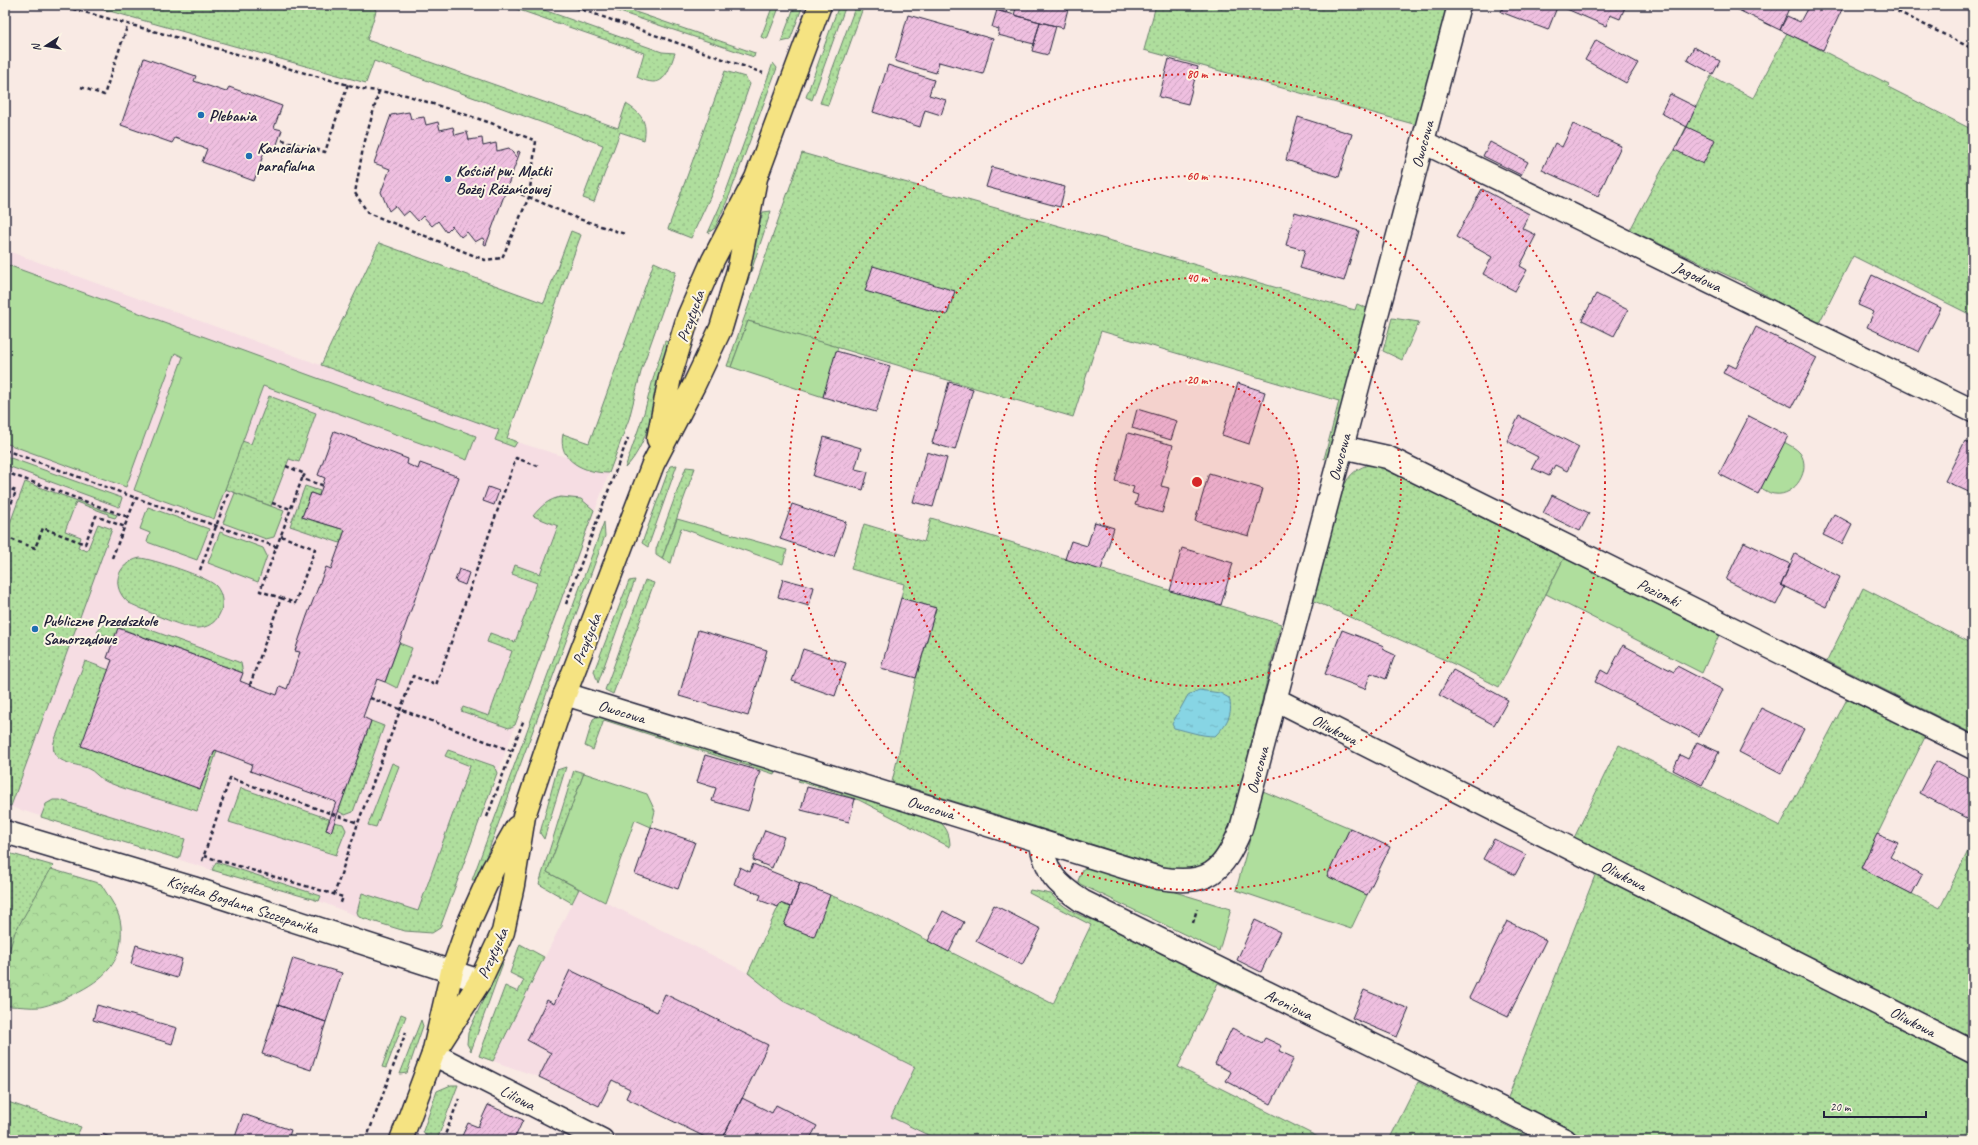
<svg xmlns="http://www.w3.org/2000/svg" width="1978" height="1145" font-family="Caveat,sans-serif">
<defs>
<pattern id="grass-dots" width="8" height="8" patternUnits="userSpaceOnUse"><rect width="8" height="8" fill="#afde9d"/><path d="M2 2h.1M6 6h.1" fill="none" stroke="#96be88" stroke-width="1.8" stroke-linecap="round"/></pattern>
<pattern id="forest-crowns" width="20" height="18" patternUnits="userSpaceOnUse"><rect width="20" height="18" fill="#afde9d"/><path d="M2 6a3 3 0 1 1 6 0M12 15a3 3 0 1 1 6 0" fill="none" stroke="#96be88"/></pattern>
<pattern id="water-ripples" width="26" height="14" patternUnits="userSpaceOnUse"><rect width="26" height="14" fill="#87d5e4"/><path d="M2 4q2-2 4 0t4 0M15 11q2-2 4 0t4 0" fill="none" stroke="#74b7c4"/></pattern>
<pattern id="building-hatch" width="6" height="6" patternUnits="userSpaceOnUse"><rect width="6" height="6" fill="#efbfe0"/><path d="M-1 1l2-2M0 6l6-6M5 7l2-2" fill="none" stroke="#cda4c1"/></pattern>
</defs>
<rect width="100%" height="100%" fill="#f9eae4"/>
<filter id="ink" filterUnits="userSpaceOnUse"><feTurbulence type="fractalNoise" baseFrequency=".025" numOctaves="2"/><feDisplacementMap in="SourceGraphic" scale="8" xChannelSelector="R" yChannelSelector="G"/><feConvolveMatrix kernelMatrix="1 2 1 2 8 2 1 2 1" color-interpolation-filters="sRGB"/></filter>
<g filter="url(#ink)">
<!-- built -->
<path fill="#f6dde3" d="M5 250 499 430 507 439 566 457 574 463 596 471 609 473 440 928 432 933 405 931 359 917 319 901 212 870 5 805Z
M579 889 748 973 783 1001 915 1067 891 1117 938 1140H711L626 1098 630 1089 613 1080 599 1106 539 1077 493 1061Z"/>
<!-- grass -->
<path fill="url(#grass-dots)" stroke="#68806c" d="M88 5H375L374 7 376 11 367 40 618 128 626 104C641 113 648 122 644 140L620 132 594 202 583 198 603 145 374 61 366 83Z
M505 5H530L662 52 675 53C667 76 663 90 637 77L644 53Z
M599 5H615L755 53 754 57Z
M773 5H780L767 39 761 37Z
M795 5H803L790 40 781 42Z
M839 5H846L812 100 806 97Z
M856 5H864L828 105 820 103Z
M1156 5H1207L1222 9 1223 5H1448L1417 125 1144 50Z
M1787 33 1889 84 1888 87 1973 130V316L1853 256 1818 325 1744 283 1630 230 1666 162 1675 150 1711 76 1753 98Z
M773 63 777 68 730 194 715 228 708 233 724 197Z
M725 71 745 77 750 84 712 193 691 238 668 229Z
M802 153 1355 310 1357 304 1369 309 1329 456 1324 459 1339 401 1101 331 1073 417 748 321 731 367 727 366C753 295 776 224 802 153Z
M771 211 742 299 739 297 763 212Z
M571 231 581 235 507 438 517 442 514 447 495 440 499 430 321 365 379 243 544 303Z
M654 262 676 272 642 368 629 419 609 473C585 473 557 461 563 434L589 443Z
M1392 318 1419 322 1402 360 1383 351Z
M665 341 669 342C660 377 652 443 625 468L644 413 656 368Z
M269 396 316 413 299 462 289 459 271 506 225 489 242 441 251 444Z
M1372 464 1381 466 1465 506 1468 511 1564 558 1499 687 1456 665 1312 600 1343 488C1349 474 1358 467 1372 464Z
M677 465 648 547 642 543 670 466Z
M686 467 695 468 662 559 656 555V549Z
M25 482 117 515 115 518 108 516V514L76 502 65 531 81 537 78 548 87 551 98 524 112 529 11 806 5 805V537Z
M305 486 320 491 319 496 311 493 302 517 345 530 340 543 290 526Z
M561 497 581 499 594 510 515 725 509 728 461 711 463 707 489 716 512 651 487 642 490 633 515 642 537 583 512 574 515 565 540 574 558 526 533 516C541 506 549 499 561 497Z
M931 518 1281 624 1228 837C1211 863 1204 871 1171 869L892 782 915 682 936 608 901 598 904 584 851 569 864 524 924 542Z
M604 522 605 536 486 857 475 880H472Z
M140 558C152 559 208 577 216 586 223 594 224 606 219 615 215 623 207 628 197 628 181 628 145 610 129 603 110 588 116 563 140 558Z
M635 580 598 683 594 671 629 581Z
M645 580 654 583 613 694 605 690Z
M1863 588 1973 644V734L1827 661Z
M117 620 126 621 241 663 243 673 119 628 114 639 97 632 103 625Z
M85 661 109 670 82 746 200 789 215 750 217 751 197 811C168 801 136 794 107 782 99 779 95 771 87 768 73 763 49 763 54 742Z
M1847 699 1926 735 1861 868 1940 908 1973 841V1046L1574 838 1619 745 1780 826Z
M598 716 776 767 774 774 604 720 593 750 585 746 593 719Z
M371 721 384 726 353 812 345 815 338 811Z
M448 750 494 766 497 773 440 928 432 933 405 931 359 917 357 912 362 893 418 911 470 766 445 756Z
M566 767 544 839 540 833 557 770Z
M574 770 584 773 547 872 579 889 572 903 539 884Z
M802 777 935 818C946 826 950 833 950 847L859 800 798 781Z
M241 788 329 819 326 830 331 832 334 822 343 824 346 830 336 855 229 822Z
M53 800H60L185 839 179 859 41 817 46 804Z
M5 852 54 866 51 869 5 976Z
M216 862 321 896 319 901 212 870Z
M1596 873 1973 1065V1140H1590L1507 1100Z
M1030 890 1051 894C1073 920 1111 924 1141 937 1177 952 1211 972 1245 990L1243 995 1218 983 1178 1067 1324 1140H938L891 1117 915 1067 783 1001 748 973 780 903 791 907 784 925 813 936 830 895 872 912 1053 1004 1091 925 1029 893Z
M520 944 544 957 493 1061 479 1056 505 986 518 992 524 980 510 973Z
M500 963H503L471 1051 467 1044 468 1033Z
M401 1014 406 1016 386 1068 382 1067Z
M421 1020 423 1026 407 1073 400 1074Z
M1418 1082 1536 1140H1389Z
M451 1085H458L437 1140C429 1140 427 1138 423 1131L437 1091Z
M5 1101 81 1127 75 1140H5Z"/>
<!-- forest -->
<path fill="url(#forest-crowns)" stroke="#68806c" d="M51 869 101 884C108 896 120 911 121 926 124 962 104 979 74 994 64 999 51 1005 40 1007 30 1008 19 1006 9 1006L5 1004V964L15 932Z"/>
<!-- garden -->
<path fill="#afde9d" stroke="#68806c" d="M5 264 476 436 467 460 263 386 214 519 134 490 183 357 175 353 126 487 5 443Z
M748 321 838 347 823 397 731 367Z
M1784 442C1789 445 1796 448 1800 453 1812 469 1795 497 1775 494 1770 494 1765 490 1761 488Z
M5 456 122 498 119 507 5 465Z
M235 493 284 511 274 537 266 539 223 523Z
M148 507 209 529 197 560 147 542 150 533 140 529Z
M677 519 787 550 783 564 681 528 671 563 662 559Z
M220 532 263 548 267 556 258 582 208 563Z
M1564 558 1719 635 1702 673 1546 594Z
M399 643 412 648 397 688 385 682Z
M392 763 399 766 376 827 368 825Z
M584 773 647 794 655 811 651 827 635 820 605 902 547 872Z
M1263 791 1350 828 1327 876 1367 895 1351 929 1236 890Z
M1089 866 1231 909 1219 951 1080 884 1078 881 1082 870Z"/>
<!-- water -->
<path fill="url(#water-ripples)" stroke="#5f8da0" d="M1199 690 1220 693 1229 698C1234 714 1226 725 1215 736 1200 736 1188 731 1174 728L1172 724 1188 695Z"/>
<!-- building -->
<path fill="url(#building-hatch)" stroke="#22223b" d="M977 5H1008L1006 13Z
M1017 5H1069L1063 28 1014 15Z
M1504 5H1558L1548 30 1501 12Z
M1563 5H1626L1620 19 1610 15 1606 26 1562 7Z
M1728 5H1783L1789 8 1780 30Z
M1809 5H1844L1823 50 1780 30 1787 16 1800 22Z
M997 10 1040 22 1034 44 998 35 999 29 992 27Z
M908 15 993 39 983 74 939 62 936 73 895 61Z
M1040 22 1056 26 1048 55 1032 51Z
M1596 40 1638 63 1626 83 1585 60Z
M1694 47 1720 61 1713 74 1687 60Z
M144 58 196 76 194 81 226 92 229 87 282 106 274 128 282 130 276 147 267 144 254 181 202 162 207 149 175 138 172 143 121 125Z
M1169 59 1198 67 1188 104 1159 97Z
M888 65 934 80 929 95 946 100 941 115 925 110 920 127 873 112Z
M1670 94 1696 107 1687 127 1661 113Z
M409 112 411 119 424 117 426 125 438 122 440 130 453 127 455 135 467 132 469 140 482 138 483 146 496 143 497 151 509 148 516 157 518 151 520 152 486 245 484 244 485 240 482 238 475 242 467 232 461 237 452 226 446 232 438 221 432 226 423 216 418 221 409 211 403 216 395 206 389 211 381 192 390 169 374 163 391 115Z
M1298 117 1352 134 1339 177 1286 160Z
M1573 124 1621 146 1598 196 1542 170 1555 143 1562 147Z
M1687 127 1715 140 1703 164 1675 150Z
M1490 142 1528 162 1521 175 1483 156Z
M992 167 1065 187 1060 207 986 187Z
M1482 189 1529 214 1522 228 1536 235 1520 266 1527 270 1515 291 1483 274 1492 257 1456 237Z
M1295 212 1359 231 1344 281 1300 268 1305 250 1286 245Z
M873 266 955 291 947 315 865 291Z
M1872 275 1941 308 1919 352 1867 327 1874 312 1858 305Z
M1596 294 1628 310 1614 336 1582 320Z
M1756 327 1817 358 1792 407 1723 373 1728 364 1736 368Z
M836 351 890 366 876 412 823 397Z
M949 382 973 389 955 450 932 443Z
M1238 383 1265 392 1249 444 1222 435Z
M1137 409 1177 421 1171 440 1132 428Z
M1519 416 1579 447 1567 471 1555 465 1549 476 1532 468 1538 457 1507 441Z
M1749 416 1788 436 1758 494 1719 474Z
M334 431 408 459 407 464 418 469 420 463 459 477 385 682 377 679 363 717 371 721 331 832 326 830 336 802 250 771 252 764 215 750 200 789 81 746 112 660 107 658 118 628 243 673 240 681 250 685 277 695 280 686 287 689 300 652 295 651 307 616 326 567 331 569 345 530 302 517 311 493 319 496 325 478 318 475Z
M1128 433 1173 445 1161 486 1169 488 1162 513 1135 505 1138 495 1132 493 1134 487 1115 481Z
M824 437 861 448 855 469 868 472 863 490 813 476Z
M1965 441 1973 445V494L1945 481Z
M927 452 947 458 933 507 913 502Z
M1209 473 1263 489 1249 536 1195 521Z
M488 487 499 491 494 505 483 501Z
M1552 495 1589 513 1580 531 1543 513Z
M792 504 846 522 834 557 780 539Z
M1834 514 1852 524 1842 544 1823 535Z
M1095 522 1114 528 1101 570 1065 559 1071 541 1087 546Z
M1744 542 1790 564 1781 585 1785 587 1776 605 1726 580Z
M1182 548 1233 563 1221 605 1170 591Z
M1795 554 1840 577 1826 607 1781 585Z
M459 569 469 573 465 585 455 581Z
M783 579 814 587 809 606 778 597Z
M901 598 936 608 916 678 881 668Z
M698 630 767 650 748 716 679 696Z
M1342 630 1384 646 1382 649 1395 655 1386 679 1371 673 1365 689 1325 674Z
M1623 645 1674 672 1677 666 1723 690 1699 736 1595 682 1601 670 1608 674Z
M803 649 846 663 835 696 792 681Z
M1453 670 1508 700 1494 725 1439 695Z
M1761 708 1804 729 1781 774 1739 752Z
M1697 742 1719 752 1702 785 1673 770 1680 755 1688 759Z
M705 755 760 771 748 811 712 801 716 788 697 782Z
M1936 761 1973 780V821L1919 793Z
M807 787 855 799 849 822 801 810Z
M651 827 695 842 678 889 635 874Z
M1350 828 1390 847 1367 895 1327 876Z
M765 830 784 837 772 868 753 860Z
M1877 834 1898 843 1890 857 1922 875 1912 894 1861 868Z
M1494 839 1526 855 1515 875 1483 859Z
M753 864 800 883 791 907 780 903 778 907 759 900 761 895 734 884 740 867 750 872Z
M800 883 830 895 814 937 784 925Z
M994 905 1041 929 1022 965 976 941Z
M943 911 964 922 949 952 928 941Z
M1255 920 1280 932 1261 972 1237 960Z
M1507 921 1546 940 1508 1017 1469 998Z
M136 945 182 959 177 978 131 964Z
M293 958 342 973 326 1022 278 1005Z
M570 970 657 1012 665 994 768 1045 722 1140H711L626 1098 630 1089 612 1080 599 1106 539 1077 551 1053 527 1040 547 1000 554 1004Z
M1364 990 1409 1009 1397 1037 1352 1018Z
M97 1005 177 1028 172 1044 93 1020Z
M278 1005 326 1022 311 1070 262 1054Z
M1232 1028 1262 1043 1265 1038 1282 1046 1279 1051 1294 1058 1271 1104 1226 1081 1231 1072 1215 1064Z
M742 1098 772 1113 776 1105 817 1126 809 1140H722Z
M488 1105 523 1120 514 1140H470L462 1136 468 1123 478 1127Z
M243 1114 291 1130 288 1140H234Z
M102 1134 118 1140H100Z"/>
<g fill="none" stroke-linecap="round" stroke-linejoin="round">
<!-- minor casing -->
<g stroke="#22223b" stroke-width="25">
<path id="minor" d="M1423 142 1973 411
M1342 447 1387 457 1973 748
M565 694 1159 878C1209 886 1222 873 1241 829L1459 5
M1275 699 1973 1052
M5 832 193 888 480 981
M1040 841C1047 874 1055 883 1082 901L1565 1140
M433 1054 602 1140"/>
</g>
<!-- major casing -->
<g stroke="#22223b" stroke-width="25">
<path id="major" d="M658 439 670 377 688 317 713 260 756 178 820 5
M433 1054 480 981 503 932 513 885 524 816 565 694 653 464 694 385 721 328 739 267 756 178
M401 1140 433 1054 452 971 470 920 493 869 517 827"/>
</g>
<!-- path -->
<path stroke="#22223b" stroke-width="2.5" stroke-dasharray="4 3" stroke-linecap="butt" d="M59 5 363 89 406 95 491 123 536 141 529 197 576 218 625 234
M569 5 763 73
M1885 5 1973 49
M81 87 104 95 128 24
M379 91 363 148 355 193 368 213 485 260 502 258 529 197 506 189
M282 140 325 152 348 84
M5 450 136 498
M286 466 305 474 302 479
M5 472 128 517
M5 487 16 491 5 520
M272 503 291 509
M5 537 35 548 43 528 85 544 96 516 125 527
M112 558 136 498 277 547
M200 570 229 491
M281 598 295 603 315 549 281 536
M566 604 628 438
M250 685 281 598 260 591 302 479 322 485
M370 698 512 751
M487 817 524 719
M204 856 343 897 340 905
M202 861 230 778 358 823 413 676 436 685 516 458 538 466
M334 895 358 823
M1193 923 1197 909
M366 1140 406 1032
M443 1140 459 1099"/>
<!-- minor -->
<use href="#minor" stroke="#fcf5e5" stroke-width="22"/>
<!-- major -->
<use href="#major" stroke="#f5e382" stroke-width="22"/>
</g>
</g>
<!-- distance rings -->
<circle cx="1197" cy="482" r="102" fill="#d62828" fill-opacity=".12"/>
<g fill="none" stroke="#d62828" stroke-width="2" stroke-dasharray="2 4">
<circle cx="1197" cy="482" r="102"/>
<circle cx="1197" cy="482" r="204"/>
<circle cx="1197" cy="482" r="306"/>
<circle cx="1197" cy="482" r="408"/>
</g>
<!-- markers -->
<g fill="#1f6fb2" stroke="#fcf5e5" stroke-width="1.5">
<circle cx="201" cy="115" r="4"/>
<circle cx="249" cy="156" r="4"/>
<circle cx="448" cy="179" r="4"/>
<circle cx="35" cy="629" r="4"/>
</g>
<g text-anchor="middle" stroke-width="4" stroke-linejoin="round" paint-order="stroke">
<!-- poi labels -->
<g font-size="16" font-weight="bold" fill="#22223b" stroke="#fcf5e5" text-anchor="start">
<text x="209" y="121">Plebania</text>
<text x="257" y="153">Kancelaria<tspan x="257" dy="18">parafialna</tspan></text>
<text x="456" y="176">Kościół pw. Matki<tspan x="456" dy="18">Bożej Różańcowej</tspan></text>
<text x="43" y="626">Publiczne Przedszkole<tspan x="43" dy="18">Samorządowe</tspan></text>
</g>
<!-- street labels -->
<g font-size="16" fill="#22223b" stroke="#fcf5e5">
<text transform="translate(1422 144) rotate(-75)" y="6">Owocowa</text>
<text transform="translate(1698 276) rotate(26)" y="6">Jagodowa</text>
<text transform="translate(690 316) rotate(-70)" y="6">Przytycka</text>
<text transform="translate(1339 457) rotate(-75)" y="6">Owocowa</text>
<text transform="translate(1659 592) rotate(26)" y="6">Poziomki</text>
<text transform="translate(586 639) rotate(-69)" y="6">Przytycka</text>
<text transform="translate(622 711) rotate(17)" y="6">Owocowa</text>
<text transform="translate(1335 729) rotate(27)" y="6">Oliwkowa</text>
<text transform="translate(1257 770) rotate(-75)" y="6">Owocowa</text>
<text transform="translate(931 807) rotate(17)" y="6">Owocowa</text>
<text transform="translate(1624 875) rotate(27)" y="6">Oliwkowa</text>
<text transform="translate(243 904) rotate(18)" y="6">Księdza Bogdana Szczepanika</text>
<text transform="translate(492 953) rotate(-66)" y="6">Przytycka</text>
<text transform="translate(1289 1004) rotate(26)" y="6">Aroniowa</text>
<text transform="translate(1913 1021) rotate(27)" y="6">Oliwkowa</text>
<text transform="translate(518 1097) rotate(27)" y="6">Liliowa</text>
</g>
</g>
<circle cx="1197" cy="482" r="6" fill="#d62828" stroke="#fcf5e5" stroke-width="2"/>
<g font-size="12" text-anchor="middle" font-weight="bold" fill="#d62828" stroke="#fcf5e5" stroke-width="4" stroke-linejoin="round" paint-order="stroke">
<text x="1197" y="78">80 m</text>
<text x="1197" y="180">60 m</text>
<text x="1197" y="282">40 m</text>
<text x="1197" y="384">20 m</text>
</g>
<!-- margin -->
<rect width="1978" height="1145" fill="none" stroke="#fcf5e5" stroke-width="20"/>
<rect x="10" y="10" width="1958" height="1125" fill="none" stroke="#22223b" stroke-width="1.5" filter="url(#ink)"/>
<!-- north arrow -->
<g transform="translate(46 46) rotate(258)" stroke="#fcf5e5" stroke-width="3" paint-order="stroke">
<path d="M0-3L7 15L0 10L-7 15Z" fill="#22223b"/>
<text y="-6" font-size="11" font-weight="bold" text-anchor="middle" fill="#22223b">N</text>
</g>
<!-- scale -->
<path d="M1824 1111v6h102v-6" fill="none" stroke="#22223b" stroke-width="2"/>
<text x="1830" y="1111" font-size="12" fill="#22223b" stroke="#fcf5e5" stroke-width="3" paint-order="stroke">20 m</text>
</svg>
